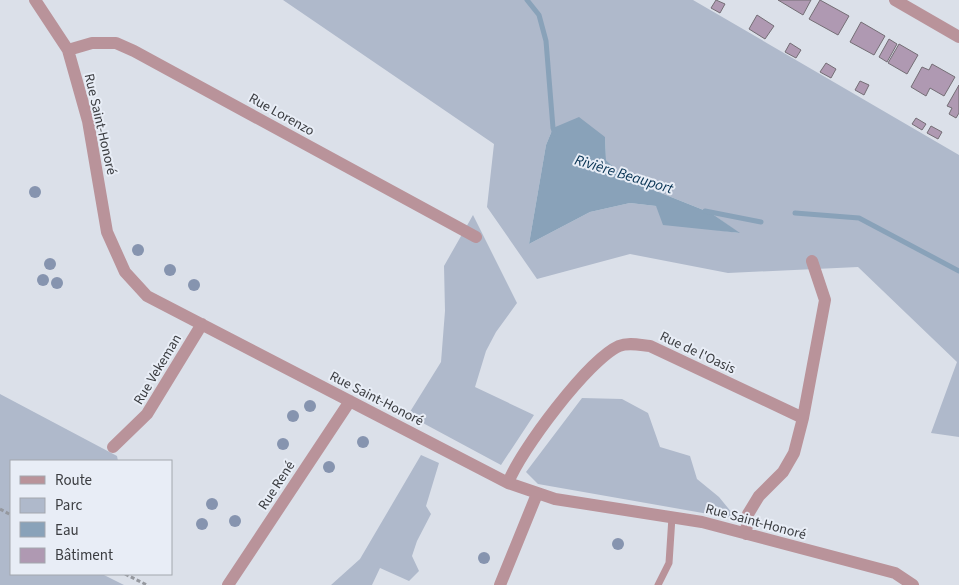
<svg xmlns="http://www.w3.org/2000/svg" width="959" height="585" font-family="'Source Sans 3',sans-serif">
<rect width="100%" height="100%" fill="#dbe0e9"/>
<!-- green -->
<path fill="#afb9cb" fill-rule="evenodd" d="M283 0H693L959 155V437L931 433 957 362 858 267 728 273 630 254 537 279 487 207 494 144ZM553 128 605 137 606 160 626 179 711 213 739 233 703 228 656 206 630 203 590 212 529 244 546 145Z
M473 215 517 303 496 332 486 351 475 387 534 415 501 465 408 415 441 362 445 311 444 266Z
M0 394 117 456 118 461H11V574H102L124 585H0Z
M582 398 622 399 648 413 660 447 690 456 697 479 719 497 737 519 538 484 526 472Z
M421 455 439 463 426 506 431 514 417 541 412 556 419 571 409 581 380 568 372 585H331L360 559Z"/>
<!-- water -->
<path fill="#89a2b9" d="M579 117 605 137 606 160 626 179 711 213 740 233 663 225 656 206 630 203 590 212 529 244 546 145 553 128Z"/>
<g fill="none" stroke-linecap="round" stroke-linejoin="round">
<!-- stream -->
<path stroke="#89a2b9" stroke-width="5" d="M527 0 539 15 546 41 553 128 555 134
M705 211 761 222
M795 213 859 218 959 271"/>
</g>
<!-- building -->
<path fill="#af99b2" stroke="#746e75" d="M716 0 725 4 720 13 711 8Z
M778 0H811L803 15Z
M820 0 849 16 838 35 809 19Z
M757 15 774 26 765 39 749 29Z
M861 22 885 36 874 55 850 42Z
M889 39 897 44 887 62 879 57Z
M790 43 801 50 796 58 785 52Z
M899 44 918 55 907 74 888 63Z
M826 63 836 69 831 78 820 72Z
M932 64 955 77 944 96 930 88 926 96 911 87 922 67 929 70Z
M860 81 869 85 864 95 855 90Z
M959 85V113L956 118 949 114 952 108 947 106Z
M916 118 926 124 922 130 912 124Z
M931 126 942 132 938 139 927 133Z"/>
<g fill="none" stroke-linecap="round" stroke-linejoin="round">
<!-- path -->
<path stroke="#95989f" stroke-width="3" stroke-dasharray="4 2.5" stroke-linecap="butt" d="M0 509 11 515
M125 574 147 585"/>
<!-- service -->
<path stroke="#b9939a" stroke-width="7" d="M658 585 669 563 672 517"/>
<!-- minor -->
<path stroke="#b9939a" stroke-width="12" d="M35 0 68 50 88 121 107 232 125 272 147 296 508 483 555 499 702 522 895 573 913 585
M895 0 959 37
M68 50 92 43H116L134 51 476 237
M803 418 825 300 812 261
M113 447 147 414 202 324
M508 483C520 451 588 360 619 346 628 342 640 345 650 346L803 418 794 453 783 472 759 496 748 514 746 534
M228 585 350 401
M500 585 537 494"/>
</g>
<!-- trees -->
<g fill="#8694af">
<circle cx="35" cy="192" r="6"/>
<circle cx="138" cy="250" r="6"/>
<circle cx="50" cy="264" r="6"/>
<circle cx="170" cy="270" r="6"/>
<circle cx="43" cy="280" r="6"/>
<circle cx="57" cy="283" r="6"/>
<circle cx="194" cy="285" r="6"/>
<circle cx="310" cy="406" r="6"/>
<circle cx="293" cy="416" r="6"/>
<circle cx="363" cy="442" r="6"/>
<circle cx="283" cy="444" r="6"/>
<circle cx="329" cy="467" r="6"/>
<circle cx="212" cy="504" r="6"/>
<circle cx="235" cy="521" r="6"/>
<circle cx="202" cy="524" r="6"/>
<circle cx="618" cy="544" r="6"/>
<circle cx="484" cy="558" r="6"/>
</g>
<g text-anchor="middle" stroke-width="4" stroke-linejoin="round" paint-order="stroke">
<!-- street labels -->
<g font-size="14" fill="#3b3d41" stroke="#e8edf6">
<text transform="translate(282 114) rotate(29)" y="5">Rue Lorenzo</text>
<text transform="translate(101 124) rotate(77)" y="5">Rue Saint-Honoré</text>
<text transform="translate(698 352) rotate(25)" y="5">Rue de l'Oasis</text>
<text transform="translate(157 369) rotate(-59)" y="5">Rue Vekeman</text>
<text transform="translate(377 398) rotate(27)" y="5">Rue Saint-Honoré</text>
<text transform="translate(276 485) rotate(-57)" y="5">Rue René</text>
<text transform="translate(756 521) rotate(15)" y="5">Rue Saint-Honoré</text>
</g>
<!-- water labels -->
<g font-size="15" font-style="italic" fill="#063252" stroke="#e8edf6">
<text transform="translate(624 174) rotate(17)" y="5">Rivière Beauport</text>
</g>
</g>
<!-- legend -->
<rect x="10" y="460" width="162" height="115" fill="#e8edf6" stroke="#a3a7ae"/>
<rect x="20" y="476" width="25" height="8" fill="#b9939a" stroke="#a3a7ae"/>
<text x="55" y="485" font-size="15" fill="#3b3d41">Route</text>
<rect x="20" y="498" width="25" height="15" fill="#afb9cb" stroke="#a3a7ae"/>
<text x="55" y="510" font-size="15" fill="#3b3d41">Parc</text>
<rect x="20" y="522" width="25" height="15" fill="#89a2b9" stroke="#a3a7ae"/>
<text x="55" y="535" font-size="15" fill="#3b3d41">Eau</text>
<rect x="20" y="548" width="25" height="15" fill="#af99b2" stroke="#a3a7ae"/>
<text x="55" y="560" font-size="15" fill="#3b3d41">Bâtiment</text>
</svg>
